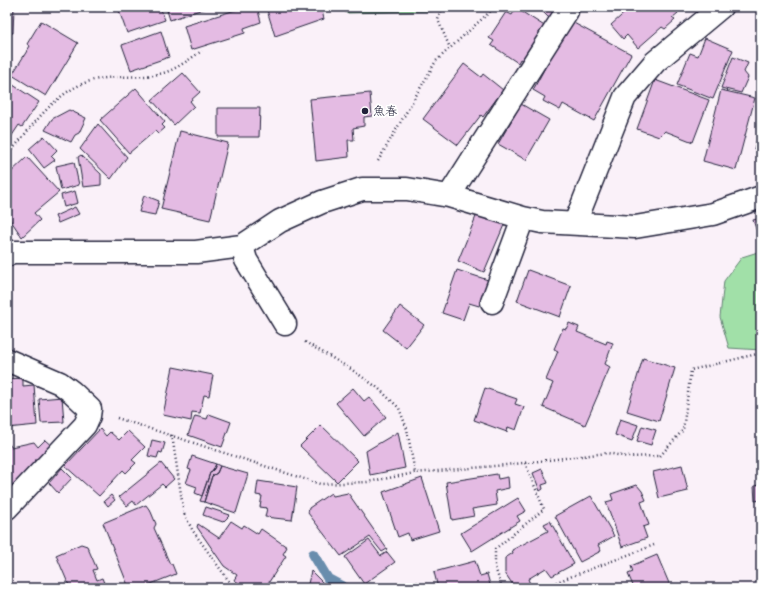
<svg xmlns="http://www.w3.org/2000/svg" width="768" height="595" font-family="'Balsamiq Sans','Klee One',sans-serif">
<rect width="100%" height="100%" fill="#faf1f9"/>
<filter id="ink" filterUnits="userSpaceOnUse"><feTurbulence type="fractalNoise" baseFrequency=".025" numOctaves="2"/><feDisplacementMap in="SourceGraphic" scale="8" xChannelSelector="R" yChannelSelector="G"/><feConvolveMatrix kernelMatrix="1 2 1 2 8 2 1 2 1" color-interpolation-filters="sRGB"/></filter>
<g filter="url(#ink)">
<!-- green -->
<path fill="#a1e0a8" stroke="#628172" d="M343 7H452L431 11 346 13Z
M761 251V350L729 348 720 317 724 281 742 257Z"/>
<g fill="none" stroke-linecap="round" stroke-linejoin="round">
<!-- stream -->
<path stroke="#698dad" stroke-width="10" d="M313 554 328 579 345 588"/>
</g>
<!-- building -->
<path fill="#e4bbe3" stroke="#22223b" d="M7 7H14L13 33H7Z
M122 7H160L165 20 127 33 118 8Z
M166 7H209L170 20Z
M245 7H257L261 22 244 28 245 33 191 50 184 26Z
M266 7H321L324 19 275 36Z
M538 7H561L550 19Z
M631 7H673L678 13 672 18 675 20 665 29 662 27 638 48 627 35 623 39 611 25Z
M516 8 546 27 524 61 520 59 518 63 491 45 494 41 489 38 506 12 512 15Z
M41 21 78 43 46 96 12 75 30 46 27 44Z
M570 21 631 54 594 121 563 104 560 110 543 101 545 97 533 90Z
M161 31 169 57 131 70 122 45Z
M705 38 733 50 713 99 677 85 690 53 698 56Z
M733 57 748 63 744 72 748 77 741 93 721 88Z
M464 64 481 77 483 74 503 90 483 117 481 115 458 145 423 119Z
M183 73 200 92 190 101 194 106 174 125 152 100Z
M655 80 709 100 693 142 665 131 659 137 637 129Z
M7 81 39 102 22 127 19 125 7 143Z
M136 88 165 122 162 125 165 128 158 134 155 131 129 153 100 120Z
M721 90 755 98 736 170 703 161Z
M370 93 372 116 364 117V126L353 128 354 140H348L349 157 316 161 310 99Z
M521 104 549 120 526 160 498 144Z
M218 108H260L259 137H218Z
M69 110 86 118 79 133 75 135 71 142 45 130 52 119Z
M98 124 127 157 111 179 80 149Z
M761 125V150L754 149Z
M180 131 228 143 210 220 161 209Z
M44 136 57 150 51 156 55 160 44 168 29 149Z
M81 155 101 174V185L83 187 78 157Z
M27 157 59 192 34 213 40 220 22 237 7 215V176Z
M74 162 79 185 61 190 56 166Z
M75 191 78 203 64 207 61 195Z
M144 195 159 201 155 215 139 212Z
M75 207 79 214 58 223 55 216Z
M477 214 504 225 484 272 458 261Z
M761 218V243L753 220Z
M457 270 488 280 479 306 469 303 463 320 442 313Z
M528 270 571 286 560 317 517 301Z
M400 306 424 325 406 348 383 330Z
M569 323 579 327 577 332 606 344 607 341 613 343 605 364 610 367 585 425 543 407 553 383 546 380 558 351 554 349 563 328 566 329Z
M643 358 675 368 659 421 627 411Z
M173 367 213 375 209 396 204 395 200 413 192 412 191 421 163 415Z
M23 378V386L34 385 37 425 7 428V379Z
M353 388 364 401 369 397 386 417 364 436 336 403Z
M485 388 517 399 515 404 524 407 516 430 508 427 507 432 474 420Z
M62 397 64 422 41 423 39 399Z
M209 414 231 422 222 447 188 435 195 416 207 419Z
M620 419 638 425 632 441 615 435Z
M321 425 358 461 337 482 300 446Z
M642 426 656 430 651 445 637 441Z
M100 429 106 436 110 432 119 440 128 431 145 447 132 460 136 463 126 473 123 470 99 496 65 466Z
M398 432 405 468 370 475 366 451Z
M45 440 54 448 7 491V446L9 444 11 447 34 442 38 447Z
M152 440 165 443 162 453 159 452 157 458 148 456Z
M192 456 216 464 214 469 210 473 202 496 195 493 197 487 186 483 191 470 188 469Z
M161 463 174 479 165 487 162 484 136 505 133 501 127 506 119 497Z
M216 464 220 466 217 473 212 476 204 502 200 501 202 496 210 473 214 468Z
M682 465 688 491 659 498 653 472Z
M220 466 248 474 236 513 204 502 212 476 217 473Z
M62 468 72 478 58 493 49 483Z
M542 469 548 483 542 485 543 489 540 491 533 473Z
M497 474 498 479 508 477 509 488 495 491 497 505 472 509 474 516 452 520 446 482Z
M422 478 439 531 410 540 408 533 398 537 383 492Z
M258 481 297 487 292 520 265 517 267 508 260 507 262 496 256 495Z
M637 485 642 491 646 500 641 502 649 525 643 527 647 538 622 547 606 502 613 500 611 494Z
M761 485V500L755 501 754 486Z
M331 493 333 496 348 493 387 549 382 552 370 537 341 556 308 513 309 508Z
M111 495 115 500 108 506 104 501Z
M591 496 614 536 598 545 601 551 580 562 555 516Z
M518 498 526 511 517 516 520 521 472 551 461 533Z
M146 505 151 512 156 524 154 528 170 564H172L176 574 141 588H129L103 523Z
M206 507 230 515 223 522 203 515Z
M231 521 242 528 244 525 258 534 261 529 287 547 283 554 286 556 265 588H247L234 580 237 575 224 566 197 527 198 524 219 538Z
M550 521 574 564 552 576 546 568 528 579 530 584 521 588H515L505 573V558L513 553 512 550 548 531 544 524Z
M369 540 381 556 387 552 395 562 364 584 345 557Z
M81 544 87 546 97 569 93 570 97 580 102 578 106 588H70L56 555Z
M657 555 671 588H634L628 574 633 572 631 566Z
M475 561 480 576 487 574 491 588H438L434 572Z
M311 571 326 586 325 588H307Z
M418 582 421 588H399V586Z"/>
<g fill="none" stroke-linecap="round" stroke-linejoin="round">
<!-- minor casing -->
<g stroke="#22223b" stroke-width="25">
<path id="minor" d="M449 196 567 11
M575 223 625 97 655 62 721 7
M242 246 246 260 285 324
M7 255 10 252H196L242 246 280 221 322 202 362 189H407L449 196 523 218 542 222 635 227 713 214 761 197
M492 302 523 218
M7 360 60 383 72 392 90 409 89 416 85 425 7 508"/>
</g>
<!-- path -->
<path stroke="#22223b" stroke-width="2.5" stroke-dasharray="1 3" stroke-linecap="butt" d="M442 7 438 20 450 48
M7 156C30 129 53 94 87 82 111 74 135 79 159 74 175 71 189 59 202 51
M378 161 436 61 495 7
M305 342 351 369 378 388 399 408 407 429 415 473
M117 418 320 484 367 482 415 473 506 465 607 453 628 457 660 456 683 430 691 370 761 353
M172 435 184 514 193 531 234 588
M502 588 495 567V549L544 509 525 463
M541 588 654 545"/>
<!-- minor -->
<use href="#minor" stroke="#fff" stroke-width="22"/>
</g>
</g>
<!-- markers -->
<circle fill="#22223b" stroke="#fff" stroke-width="1.5" cx="365" cy="111" r="4"/>
<g text-anchor="middle" stroke-width="3.5" stroke-linejoin="round" paint-order="stroke">
<!-- poi labels -->
<g font-size="12" fill="#22223b" stroke="#fff" text-anchor="start">
<text x="373" y="115">魚春</text>
</g>
</g>
<!-- margin -->
<rect width="768" height="595" fill="none" stroke="#fff" stroke-width="24"/>
<rect x="12" y="12" width="744" height="571" fill="none" stroke="#22223b" stroke-width="1.5" filter="url(#ink)"/>
</svg>
